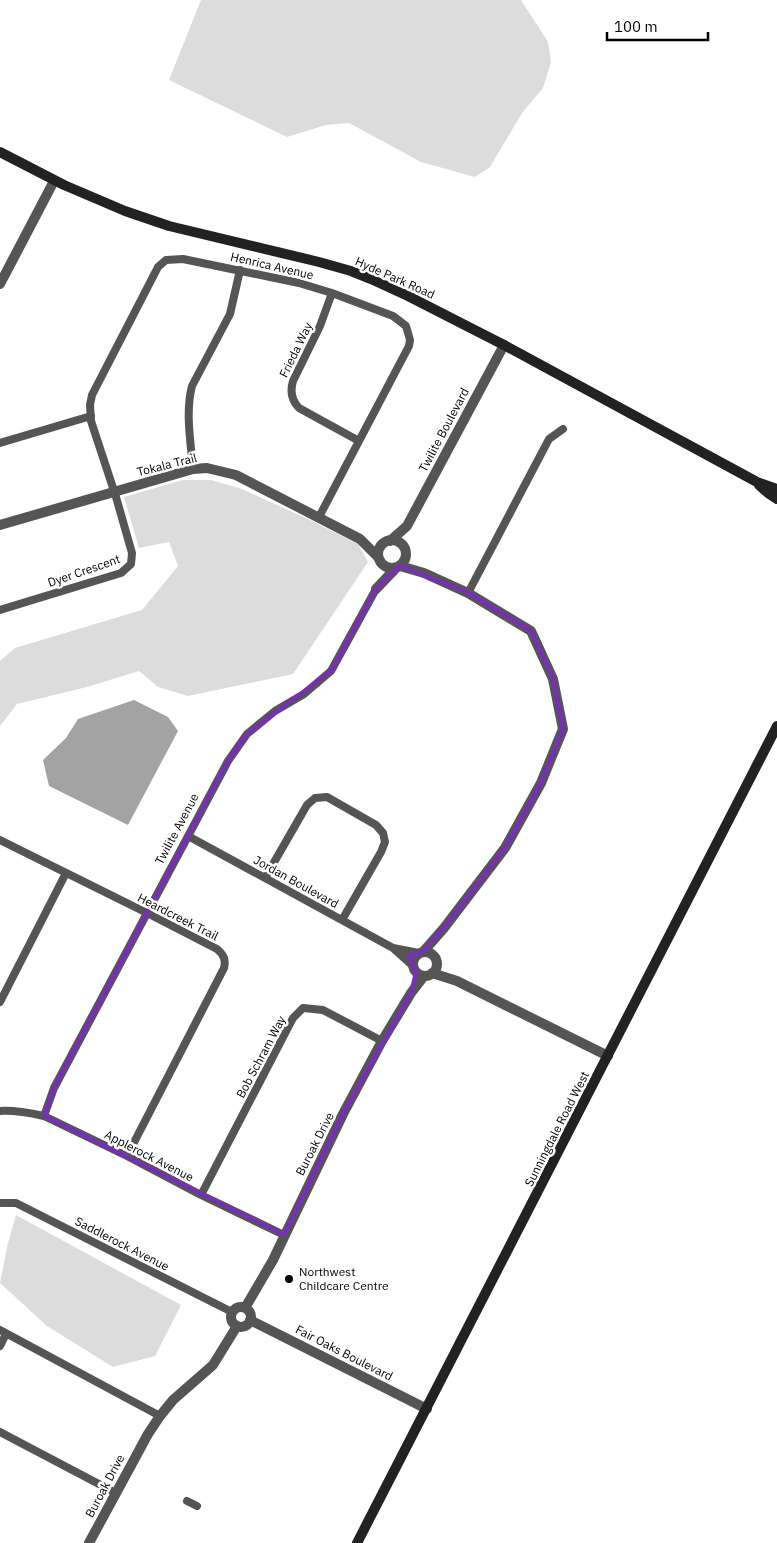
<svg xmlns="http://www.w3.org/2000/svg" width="777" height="1543" font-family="'IBM Plex Sans',sans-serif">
<rect width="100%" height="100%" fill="#fff"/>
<!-- green -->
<path fill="#dcdcdc" d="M201 0H521L548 42 551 62 543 88 522 113 490 167 475 177 421 162 349 123 326 125 287 137 169 80Z
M183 480H211L242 489 310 520 358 544 368 562 293 674 188 696 158 687 139 671 87 687 17 704 0 726V661L15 648 142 610 178 566 169 542 139 548 124 497Z
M16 1215 181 1305 155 1356 113 1367 47 1326 0 1283 8 1243Z"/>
<!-- water -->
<path fill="#a3a3a3" d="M134 700 168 717 178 731 128 825 49 786 43 760 66 738 78 719Z"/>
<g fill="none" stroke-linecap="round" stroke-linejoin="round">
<!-- minor -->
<path stroke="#555" stroke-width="8" d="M332 293 320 326 293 381C290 391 291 400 299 408L359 441
M0 443 91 416
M193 469C191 443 185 413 192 386L230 314 240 270
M468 593 549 439 563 429
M0 610 121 573 131 564 132 553 116 497 91 421 90 405 92 395 158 267 166 260 183 259 299 283 332 293 393 316 406 326 410 340 409 346 319 517
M188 836 393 948 413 966
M0 840 147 913 217 949C224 955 226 960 224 968L127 1156
M265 878 307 805 315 798 327 797 376 825 383 833 385 842 381 852 342 920
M393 948 419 953
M0 1002 66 873
M0 1111C15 1110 30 1113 44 1116L127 1156 201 1195 284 1235
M44 1116 54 1088 228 761 247 734 275 711 304 694 331 671 376 589
M201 1195 293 1018 303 1008 323 1010 382 1041
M0 1203H16L232 1312
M0 1330 160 1416
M0 1346 6 1334
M0 1432 116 1493
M187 1501 197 1506"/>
<!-- tertiary -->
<path stroke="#555" stroke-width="10" d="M0 284 54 181
M0 525 193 469 207 468 236 475 360 539 378 557
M378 554a14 14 0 1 1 28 0a14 14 0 1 1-28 0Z
M390 541 407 526 504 345
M400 566 424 573 468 593 531 631 553 679 563 729 541 783 505 848 444 928 423 952
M376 589 396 568
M413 964a12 12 0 1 1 24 0a12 12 0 1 1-24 0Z
M432 973 457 981 608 1056
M231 1317a10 10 0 1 1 20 0a10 10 0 1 1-20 0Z
M245 1308 273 1260 343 1114 382 1041 411 993 424 976
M250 1320 427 1409
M89 1543 148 1434 160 1416 173 1400 213 1365 237 1326"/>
<!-- secondary -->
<path stroke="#222" stroke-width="10" d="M0 152 64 185 125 211 169 226 319 262 351 271 371 279 408 296 504 345 757 482 777 489
M759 485 768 493 777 499
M357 1543 777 726"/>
</g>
<!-- marked area -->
<path fill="none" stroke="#7b2cbf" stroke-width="4" stroke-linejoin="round" d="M400 566 468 593 531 631 553 679 563 729 541 783 505 848 444 928 423 952 409 956 416 972 411 993 343 1114 284 1235 44 1116 54 1088 228 761 247 734 331 671 376 589Z"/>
<!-- markers -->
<circle fill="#000" stroke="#fff" stroke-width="2" cx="289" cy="1279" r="5"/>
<g text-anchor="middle" stroke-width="5" stroke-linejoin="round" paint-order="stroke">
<!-- street labels -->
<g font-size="12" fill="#000" stroke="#fff">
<text transform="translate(272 266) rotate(13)" y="4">Henrica Avenue</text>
<text transform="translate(395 278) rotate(24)" y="4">Hyde Park Road</text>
<text transform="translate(296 350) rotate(-64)" y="4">Frieda Way</text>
<text transform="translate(444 430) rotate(-62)" y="4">Twilite Boulevard</text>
<text transform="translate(167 465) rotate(-14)" y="4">Tokala Trail</text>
<text transform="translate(84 571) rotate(-19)" y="4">Dyer Crescent</text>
<text transform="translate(177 829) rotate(-62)" y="4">Twilite Avenue</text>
<text transform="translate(296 882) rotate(29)" y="4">Jordan Boulevard</text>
<text transform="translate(178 917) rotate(27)" y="4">Heardcreek Trail</text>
<text transform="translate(261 1057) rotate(-62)" y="4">Bob Schram Way</text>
<text transform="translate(557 1129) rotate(-63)" y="4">Sunningdale Road West</text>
<text transform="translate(315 1144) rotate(-63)" y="4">Buroak Drive</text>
<text transform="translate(149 1156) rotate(27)" y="4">Applerock Avenue</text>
<text transform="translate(122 1244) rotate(27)" y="4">Saddlerock Avenue</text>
<text transform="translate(344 1353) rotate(27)" y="4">Fair Oaks Boulevard</text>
<text transform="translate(105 1486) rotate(-62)" y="4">Buroak Drive</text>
</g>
<!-- poi labels -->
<g font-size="12" fill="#000" stroke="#fff" text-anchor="start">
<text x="299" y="1276">Northwest<tspan x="299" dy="14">Childcare Centre</tspan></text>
</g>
</g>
<!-- scale -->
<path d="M607 32v8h101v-8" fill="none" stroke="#000000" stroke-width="2.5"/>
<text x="614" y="32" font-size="15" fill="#000000" stroke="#ffffff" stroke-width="4" paint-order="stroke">100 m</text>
</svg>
